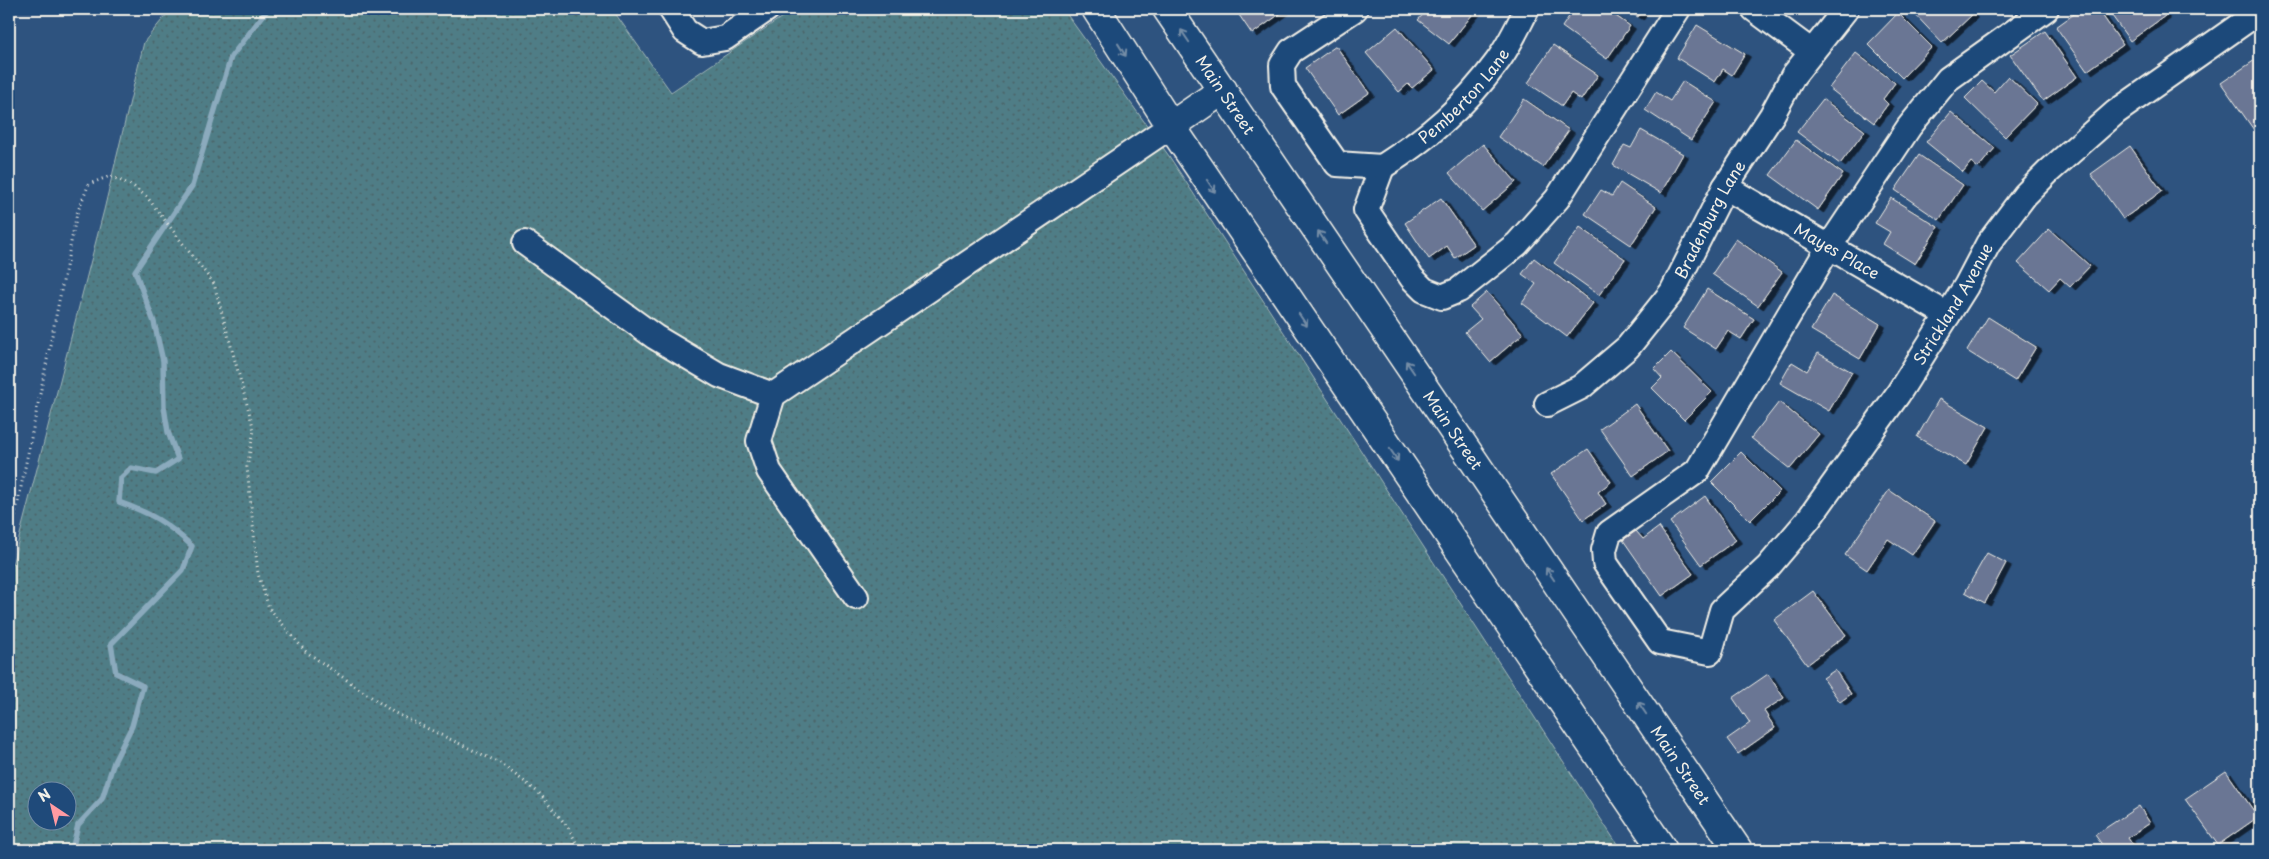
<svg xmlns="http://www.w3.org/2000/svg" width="2269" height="859" font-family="'Playpen Sans',sans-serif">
<defs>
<pattern id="grass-dots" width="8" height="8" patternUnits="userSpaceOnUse" patternTransform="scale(1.25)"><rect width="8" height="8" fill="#4f7d86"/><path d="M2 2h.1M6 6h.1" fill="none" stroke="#4c6569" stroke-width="1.8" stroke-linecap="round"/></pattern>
<filter id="shadow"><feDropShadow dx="5.5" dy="3" stdDeviation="0" flood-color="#0009"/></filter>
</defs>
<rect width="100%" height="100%" fill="#2e537f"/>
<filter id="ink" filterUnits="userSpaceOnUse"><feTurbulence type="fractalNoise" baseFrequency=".02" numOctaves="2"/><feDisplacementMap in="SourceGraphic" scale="10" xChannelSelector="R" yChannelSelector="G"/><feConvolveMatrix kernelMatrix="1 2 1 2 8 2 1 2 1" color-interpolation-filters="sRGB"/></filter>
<g filter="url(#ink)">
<!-- grass -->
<path fill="url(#grass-dots)" stroke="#a2b7b7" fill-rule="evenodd" d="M171 9H612L671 92 794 9H1063L1169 156 1621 850H9V577L104 210 144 42ZM38 792H68V822H38Z"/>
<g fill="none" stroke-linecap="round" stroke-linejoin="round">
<!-- stream -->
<path stroke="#8baabd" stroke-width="5.5" d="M72 850 78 825 102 799 114 762 132 726 143 686 116 673 111 644 183 570 192 546C166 522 152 514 119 502L121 478 131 468 156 473 178 459 168 432 164 407 163 361 154 322 135 271 192 186 231 57 268 9"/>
</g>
<!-- building -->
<path fill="#6b7694" stroke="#f4f1e8" filter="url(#shadow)" d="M1235 9H1282L1284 11 1252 34Z
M1423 9H1474L1476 10 1449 44 1418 20 1426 11Z
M1574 9H1606L1630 26 1607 59 1562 27Z
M1625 9H1644L1638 17Z
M1910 9H1966L1972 15 1942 43Z
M2081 9H2090L2095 15 2100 12 2123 45 2087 71 2056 27Z
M2107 9H2159L2165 16 2130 41Z
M1898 13 1932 47 1902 78 1868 44Z
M1697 25 1745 54 1732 75 1723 69 1715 82 1677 58Z
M1397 27 1434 70 1412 88 1408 84 1399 92 1366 53Z
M2045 31 2077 77 2043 101 2010 55Z
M1553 45 1598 75 1581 100 1571 93 1562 106 1528 83Z
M1336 46 1369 93 1338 115 1305 68Z
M1856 53 1895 83 1883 99 1888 104 1874 123 1829 88Z
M2255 60 2260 68V126L2254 130 2221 83Z
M2008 76 2037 104 2005 137 1965 98 1982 81 1994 92Z
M1683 81 1716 102 1691 140 1645 110 1656 92 1670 101Z
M1524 99 1569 130 1543 167 1498 137Z
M1823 99 1865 131 1840 164 1797 132Z
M1951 112 1995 148 1978 168 1971 162 1963 172 1926 142Z
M1641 130 1683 154 1661 193 1613 165 1624 145 1631 148Z
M1796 140 1843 174 1818 210 1770 175Z
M1483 144 1516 182 1482 211 1449 173Z
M2130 146 2162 191 2123 219 2091 174Z
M1919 155 1963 185 1939 220 1895 190Z
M1620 183 1656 207 1631 245 1585 214 1601 190 1612 196Z
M1441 198 1474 245 1455 258 1447 246 1429 259 1405 223Z
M1891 198 1938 227 1915 264 1883 244 1890 232 1875 223Z
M1580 227 1625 259 1599 295 1554 263Z
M2049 229 2090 266 2070 287 2060 278 2049 290 2018 263Z
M1736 239 1782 272 1758 306 1712 274Z
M1534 258 1593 303 1567 337 1522 303 1536 284 1522 274Z
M1707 289 1754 319 1741 339 1728 331 1716 349 1683 328Z
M1487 292 1523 334 1490 362 1465 332 1481 319 1470 307Z
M1832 295 1880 324 1860 359 1811 330Z
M1988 317 2036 347 2015 381 1967 351Z
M1671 352 1712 392 1684 420 1652 388 1662 378 1654 369Z
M1818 353 1852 372 1829 411 1780 383 1792 362 1807 371Z
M1939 399 1988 427 1966 465 1917 437Z
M1779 402 1819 434 1790 469 1751 438Z
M1635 404 1668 451 1633 476 1600 429Z
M1588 449 1611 482 1598 492 1606 504 1583 520 1551 474Z
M1741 452 1780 491 1750 521 1711 482Z
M1889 490 1935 521 1912 555 1888 539 1867 570 1845 555Z
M1705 496 1736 540 1701 565 1670 522Z
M1659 527 1693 574 1662 596 1623 540 1636 531 1643 539Z
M1987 553 2006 563 1985 603 1965 592Z
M1813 591 1846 635 1807 665 1774 620Z
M1835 670 1851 694 1840 702 1823 678Z
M1768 674 1784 698 1764 711 1775 728 1738 754 1727 739 1750 723 1733 698Z
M2226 771 2258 817 2218 845 2185 799Z
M2139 806 2150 823 2128 838 2136 850H2106L2095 835Z"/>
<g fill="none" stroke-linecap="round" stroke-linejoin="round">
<!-- minor casing -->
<g stroke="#f4f1e8" stroke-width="28">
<g id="minor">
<path d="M671 9 685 31 702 42 725 38 767 9"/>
<path d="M1355 9 1291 51 1282 65 1283 86 1337 164 1382 167"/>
<path d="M1754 9 1812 52"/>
<path id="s1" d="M2046 9 1948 79 1909 127 1829 247 1697 471 1609 533 1604 550 1605 563 1660 642 1710 652 1722 610 1768 567 1808 520 1898 394 1966 286 1988 244 2025 195 2048 172 2116 112 2260 11"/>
<path d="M1382 167 1366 210 1412 278 1424 290 1442 297 1459 290 1517 244 1557 199 1678 9"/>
<path id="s2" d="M1382 167C1429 137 1464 107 1497 62 1509 46 1518 26 1527 9"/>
<path id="s3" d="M1725 187 1948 315"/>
<path d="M525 243 655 337 719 375 773 395 1171 126"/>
<path d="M773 395 759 441 769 471 856 597"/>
<path id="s4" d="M1547 404 1581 387 1628 347 1672 292 1725 187 1772 115 1793 76 1846 9"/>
</g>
</g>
<!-- major casing -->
<g stroke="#f4f1e8" stroke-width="31">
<g id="major">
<path d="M1096 9 1171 126 1663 850"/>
<path id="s5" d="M1167 9 1738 850"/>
<path d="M1171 126 1223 90"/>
</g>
</g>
<!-- path -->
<path stroke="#f4f1e8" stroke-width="3" stroke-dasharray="1 4" stroke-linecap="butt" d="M9 546 77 213 89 184 110 176 133 186 147 197 214 284 254 430 247 467 258 574 269 608 305 651 393 712 500 763 539 793 568 827 580 850"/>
<!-- minor -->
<use href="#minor" stroke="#1f4a7a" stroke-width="24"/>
<!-- major -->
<use href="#major" stroke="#1f4a7a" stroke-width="28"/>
</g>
<!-- one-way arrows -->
<defs><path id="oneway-shaft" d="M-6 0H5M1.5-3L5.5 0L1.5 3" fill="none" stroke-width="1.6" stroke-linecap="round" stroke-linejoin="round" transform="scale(1.25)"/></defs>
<g stroke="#748da6">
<use href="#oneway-shaft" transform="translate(1185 36) rotate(-124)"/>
<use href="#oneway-shaft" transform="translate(1122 50) rotate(58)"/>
<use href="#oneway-shaft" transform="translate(1211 186) rotate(56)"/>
<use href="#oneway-shaft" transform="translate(1322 237) rotate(-124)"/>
<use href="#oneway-shaft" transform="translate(1303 320) rotate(56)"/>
<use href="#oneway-shaft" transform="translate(1410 367) rotate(-124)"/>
<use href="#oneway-shaft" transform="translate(1394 455) rotate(56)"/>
<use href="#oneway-shaft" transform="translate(1550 574) rotate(-124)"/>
<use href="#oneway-shaft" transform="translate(1642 708) rotate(-124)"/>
</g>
</g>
<g text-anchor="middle" stroke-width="5" stroke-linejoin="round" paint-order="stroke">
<!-- street labels -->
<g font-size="16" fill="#f4f1e8" stroke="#1f4a7a">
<text dy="6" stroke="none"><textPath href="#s5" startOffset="104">Main Street</textPath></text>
<text dy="6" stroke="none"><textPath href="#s2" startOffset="109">Pemberton Lane</textPath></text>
<text dy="6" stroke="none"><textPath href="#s4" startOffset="252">Bradenburg Lane</textPath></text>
<text dy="6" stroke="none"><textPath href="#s3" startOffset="129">Mayes Place</textPath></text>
<text dy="6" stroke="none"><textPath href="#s1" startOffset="1301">Strickland Avenue</textPath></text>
<text dy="6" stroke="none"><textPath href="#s5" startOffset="509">Main Street</textPath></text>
<text dy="6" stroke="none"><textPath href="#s5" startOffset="914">Main Street</textPath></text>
</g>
</g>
<!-- margin -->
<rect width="2269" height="859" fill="none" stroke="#1f4a7a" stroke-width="30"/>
<rect x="15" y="15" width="2239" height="829" fill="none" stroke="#f4f1e8" stroke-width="2" filter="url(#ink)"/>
<!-- north arrow -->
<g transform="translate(52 806) rotate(325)"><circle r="24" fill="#1f4a7a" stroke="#748da6"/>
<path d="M0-4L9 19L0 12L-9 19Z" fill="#ff9aa2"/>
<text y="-8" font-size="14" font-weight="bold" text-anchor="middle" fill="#f4f1e8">N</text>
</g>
</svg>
